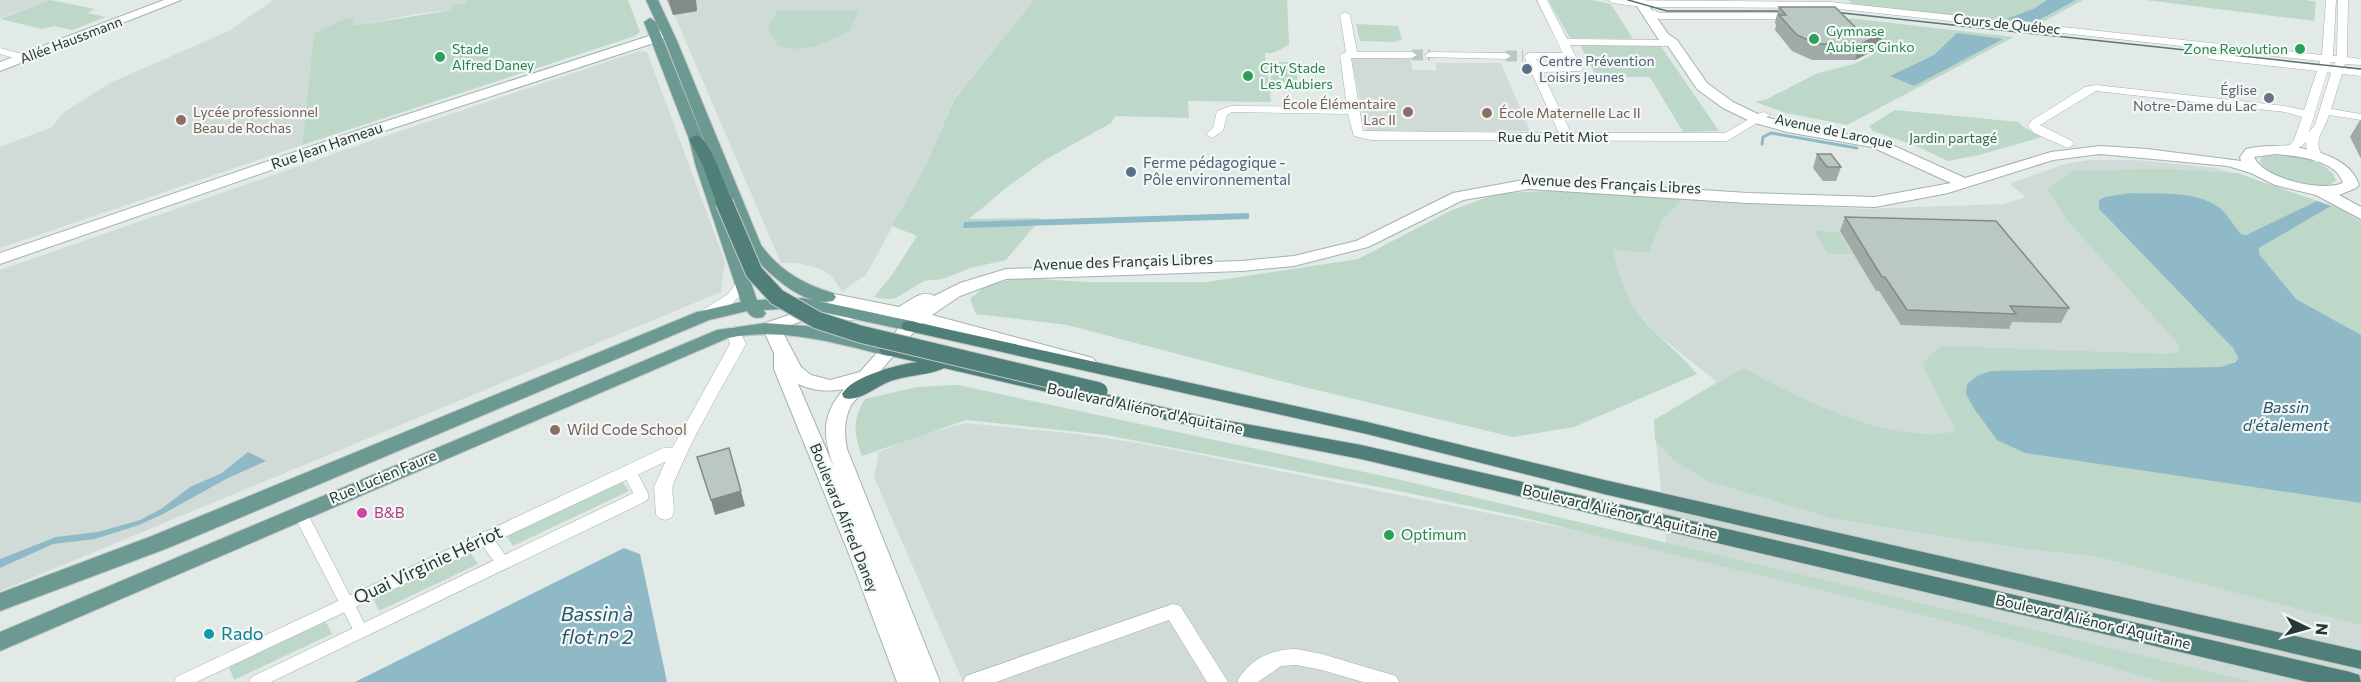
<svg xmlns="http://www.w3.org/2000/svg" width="2361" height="682" font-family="Commissioner,sans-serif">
<rect width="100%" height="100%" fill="#e2eae7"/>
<!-- built -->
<path fill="#d0dad6" d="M0 0H50L0 18Z
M273 0H466V3L452 10 415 14 314 34 302 145 0 248V147L52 127 63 113 110 83 229 31Z
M668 0H1034L955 97 923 171 866 275 842 291 832 277 821 269 798 263H781Z
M639 51 647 52 725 262 721 292 0 591V270L368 142Z
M1351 58 1410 59 1413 70H1437L1435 63H1501L1530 131H1367Z
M2089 160H2136L2216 168 2331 205 2361 211V682H963L874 477 879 452 916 436 966 423 1077 434 1145 444 1667 549 1654 420 1717 382 1657 334 1635 309 1624 289 1612 248 1649 253 1662 220 1684 198 1863 209 2004 204 2026 197 2012 186 2011 183 2065 164Z"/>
<!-- green -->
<path fill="#bdd8c8" d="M50 0 95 9 87 13 106 17 72 30 54 26 42 29 0 19Z
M466 0H628L640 32 635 36 302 145 314 34 345 19H353V26L452 10V5L466 3Z
M1034 0H1287L1289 45 1273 53H1265L1271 102 1188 101 1189 118 1115 116 1111 123 1045 160 1011 184 969 219 1041 218 1006 260 970 268 943 279 924 281 896 298 887 299 874 297 892 275 917 236 892 226 923 171 955 98Z
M1548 0H1592L1611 4 1633 39 1570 38Z
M1848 0H2083L2037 25 1853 5Z
M2145 0H2306L2316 2 2314 21Z
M777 11H858L850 31 816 46 799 49 778 46 768 27Z
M1839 18 1857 19 2014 37 1847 125 1786 113 1755 102 1765 100 1818 73 1854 64 1874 54Z
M1356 24 1398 26 1402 39 1395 42 1360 41Z
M1580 45H1660L1719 131 1683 132 1650 77H1597Z
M1270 62H1295L1298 82H1271Z
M1895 110 2019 122 2022 126 2042 137 1979 155 1948 161 1916 146 1873 131 1869 126Z
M2284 155C2301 157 2330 162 2336 180 2324 196 2269 178 2260 162L2261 158 2266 156Z
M2163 169 2237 173 2317 201 2246 235 2241 234C2235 226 2228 215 2220 208 2197 190 2159 194 2131 193L2104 215 2233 348 2238 357 2230 366 2221 367 1991 371 2025 453 2361 503V625L2095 556 2012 547 1835 519 1708 481 1675 461 1655 440 1654 420 1744 368C1796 398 1895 447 1956 431L1922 364 1941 346 2165 354 2179 353 2180 346 2068 221 2047 189 2072 171Z
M1549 191 1684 198 1662 220 1649 253 1612 249C1619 270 1623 292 1636 310 1653 334 1678 351 1697 374L1574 427 1513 437 1300 386 1067 325 976 314 970 299 987 285 1021 278 1087 282H1207L1358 259 1452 210 1499 193Z
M2331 206 2341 209 2361 223V335L2296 299 2259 254V248Z
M1814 231 1838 232 1852 254H1828Z
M958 385 1397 479 2253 682H2164L1947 621 1521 517 1394 490 1106 435 966 420 862 456C854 435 852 419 865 399L917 387Z
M622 481 629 491 513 546 506 535Z
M470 552 478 564 379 611 373 598Z
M326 622 332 634 234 680 229 667Z"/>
<!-- water -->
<path fill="#90b9c8" d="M2047 0H2076L2035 22 2006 19 2035 8Z
M1957 33 2003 39 1914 86 1890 76 1934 55Z
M2131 193C2159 194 2196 190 2220 208 2228 215 2234 226 2241 234L2246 235 2317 201 2331 206 2259 248V254L2296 299 2361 335V503L2025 453 1997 440 1973 407 1966 394 1967 384 1979 375 1991 371 2221 367 2236 362 2238 357 2233 348 2099 209V200L2105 197Z
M1249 213V219L963 228 964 222Z
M248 452 266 461 226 479 163 514 139 525 95 539 53 544 0 568V559L56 537 98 532 140 520 161 509 190 487 222 473Z
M624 548 640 554 667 682H355Z"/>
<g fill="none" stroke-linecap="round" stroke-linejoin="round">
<!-- stream -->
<path stroke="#90b9c8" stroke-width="3" d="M1762 144 1763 137 1771 133 1857 148"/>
<!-- minor-tunnel -->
<path stroke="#bcc6c3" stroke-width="11" stroke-dasharray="11 5" stroke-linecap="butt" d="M1412 55H1430
M1506 56H1523"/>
<!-- pedestrian casing -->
<g stroke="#a5b1ae" stroke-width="14">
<path id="pedestrian" d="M300 513 361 631
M485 538 503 563
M181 682 666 454H677
M256 682 642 496 629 471"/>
</g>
<!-- minor casing -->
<g stroke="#a5b1ae" stroke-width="1">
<path id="minor" d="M1537 0H1547L1567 39 1673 40 1678 43 1673 46 1570 45 1582 69 1581 71 1542 72 1571 133H1725L1760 113 1764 112 1770 115 1727 141 1371 140 1354 136 1348 114 1232 112 1227 115 1223 131 1212 138 1206 134 1213 128 1217 111 1231 106 1347 107 1340 55 1346 52 1340 15 1345 12 1350 15 1357 52H1412L1417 55 1412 58H1351L1363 131 1559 133 1524 56 1529 53H1563ZM1536 59H1567L1570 66H1539Z
M1608 0 1831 2 2322 55 2326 0H2336L2333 56H2337L2338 0H2348L2347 57 2361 59V65L2345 64 2344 68 2361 70V76L2342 74 2331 109 2361 114V120L2329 115C2324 132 2311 141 2324 158L2318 162C2309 160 2306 150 2306 142 2297 151 2283 157 2272 149L2274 146 2290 145 2294 140 2302 117 2285 112 2096 91 2040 125 2072 141 2074 144 2068 148 2034 133 2028 126 2031 121 2085 87 2096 85 2285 106 2304 110 2317 71 2210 59 2205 56 2210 53 2319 65 2320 61 1831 8 1641 7 1613 3ZM2331 62H2335L2334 67 2329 66ZM2327 72 2331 73 2315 125 2309 132Z
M1646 8 1661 13H1796L1801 16 1796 19H1660L1642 13 1641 11Z
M0 48 29 56 30 58 25 61 0 54Z
M1430 52 1506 53 1511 56 1506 59 1426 57 1425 55Z
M742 281 749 285C740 298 714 323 698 319L696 316 698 313 728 294 737 282Z
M733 327 738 328 746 344C721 389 694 434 674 482 669 494 678 508 671 518L665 520 659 518 656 514 654 487 669 454 730 344 726 331Z
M1173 604 1180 606 1228 682H1207L1169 620 996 682H963L966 676Z
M1296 649 1322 654 1389 674 1396 676 1399 682H1363L1322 670 1296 665 1281 666 1258 682H1237C1248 660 1271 649 1296 649Z"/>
</g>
<!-- tertiary casing -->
<g stroke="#a5b1ae" stroke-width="2">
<path id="tertiary" d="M164 0H181L0 71V62Z
M1633 0H1645L1668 34 1677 40 1707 83 1733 102 1762 116 1794 125 1881 140 1965 178 2051 152 2100 146 2147 149 2241 161 2240 157 2246 149C2278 141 2348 148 2359 185L2356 188 2339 195 2361 207V219L2316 195 2275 185 2251 173 2228 166 2100 154 2053 160 1948 193 1875 207 1748 203 1529 189 1463 200 1368 247 1294 266 1242 271 1006 279 960 296 932 315 1093 358 1096 362 1093 366 1087 368 923 323 916 330H904L901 326 906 320C896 317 886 324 876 322L873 318 879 314 828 303 825 299 828 295 834 294 899 307C910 301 922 289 934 296L960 283 1006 269 1242 261 1294 256 1356 241 1453 193 1529 179 1748 193 1875 197 1951 183 1872 147 1787 132 1752 122 1723 108 1697 89 1668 46 1659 40ZM2275 154C2296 156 2336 159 2343 183 2323 192 2263 179 2254 157Z
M665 27 671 31 660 41 375 134 0 264V253L365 128 652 35Z"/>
</g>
<!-- secondary casing -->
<g stroke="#a2b4b0" stroke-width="2">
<path id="secondary" d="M829 308 857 311 860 315 857 319C848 321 838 319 828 319 811 318 796 322 781 329L801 367 811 375 830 380 860 372 904 322H916L919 326 851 405C844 420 844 433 847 449L940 682H897L849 554 774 369V353L762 327 765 323 801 311ZM798 384C814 391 827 392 844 389 820 416 823 439 835 470Z"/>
</g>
<!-- primary casing -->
<g stroke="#c2c7c6" stroke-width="2">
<path id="primary" d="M646 0H658L677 41 761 245C780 271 803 284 833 293L836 297 833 301C802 308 761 268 745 245L665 41Z
M650 18 656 22 703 139 710 167 757 300 803 298 916 322 919 326 916 330 910 331 803 308 763 310 766 313 763 317C755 319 752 318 747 311L709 320 168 548 0 611V593L152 536 697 312 741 302 696 167 689 139 644 22Z
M765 323 806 326 894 346 897 350 894 354 888 356C835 343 783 327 728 338L0 651V632L717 330Z"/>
</g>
<!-- trunk casing -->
<g stroke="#c2c7c6" stroke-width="2">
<path id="trunk" d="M696 135C710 138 726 188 732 202L729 205H719L716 202 703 166 689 139Z
M910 321 1367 422 1604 480 2361 651V669L1604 494 1367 434 904 330 901 326 904 322Z
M888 344 1201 416 1361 445 2350 672 2359 675 2361 682H2308L1361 459 1201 428 944 368C932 375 905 375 888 382 874 388 859 402 844 398L842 394C853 376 896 365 917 362L882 354 879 350 882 346Z"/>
</g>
<!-- pedestrian -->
<use href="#pedestrian" stroke="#fff" stroke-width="13"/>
<!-- minor -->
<use href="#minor" fill="#fff" fill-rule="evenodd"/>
<!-- tertiary -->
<use href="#tertiary" fill="#fff" fill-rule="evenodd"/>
<!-- secondary -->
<use href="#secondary" fill="#fff" fill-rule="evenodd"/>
<!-- primary -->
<use href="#primary" fill="#6c9a93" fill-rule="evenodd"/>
<!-- trunk -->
<use href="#trunk" fill="#507e78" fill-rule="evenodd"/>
<!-- tram -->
<path stroke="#5e7471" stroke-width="1.5" d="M1628 0 1667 11H1794
M1824 11 2361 69"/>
<!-- trunk-bridge casing -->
<g stroke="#c2c7c6" stroke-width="19" stroke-linecap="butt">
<path id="trunk-bridge" d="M724 202 754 272 777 297 817 320 860 334 1099 391"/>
</g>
<!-- trunk-bridge -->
<use href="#trunk-bridge" stroke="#507e78" stroke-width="17"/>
</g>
<!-- wall -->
<path fill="#a0aba8" d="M667 0H696L697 11 673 15Z
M1779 7 1860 32 1879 48 1855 60H1812L1792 51 1775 30 1776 25 1775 22Z
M2360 120H2361V159L2350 137Z
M1817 154 1841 167 1836 181H1823L1813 168Z
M1845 217 2069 308 2061 323 2012 322 2009 329 1901 325 1879 291H1876L1840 231Z"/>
<!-- shaded-wall -->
<path fill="#828b88" d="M669 0H696L697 11 673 15Z
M1884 32 1879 48 1855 60 1861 44Z
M741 491 745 506 715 515 711 500Z"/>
<!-- building -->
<path fill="#bac7c3" stroke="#828b88" stroke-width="1.5" d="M1779 7H1835L1860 32H1884L1861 44H1817L1797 35 1779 15H1786Z
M1817 154H1831L1841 167H1827Z
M1845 217 1996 221 2069 308 2010 306 2016 314 1907 310 1885 277H1882Z
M729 448 741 491 711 500 697 457Z"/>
<!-- markers -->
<g fill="#2e9e5b" stroke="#f2f7f5" stroke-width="2">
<circle cx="1814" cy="39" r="6"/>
<circle cx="2300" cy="49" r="6"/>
<circle cx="440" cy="57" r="6"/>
<circle cx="1248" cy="76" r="6"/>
<circle cx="1389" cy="535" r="6"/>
</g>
<g fill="#5c6f8a" stroke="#f2f7f5" stroke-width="2">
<circle cx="1527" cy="69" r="6"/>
<circle cx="1131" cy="172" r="6"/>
</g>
<circle fill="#6b7280" stroke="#f2f7f5" stroke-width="2" cx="2269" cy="98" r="6"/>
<g fill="#8d6e63" stroke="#f2f7f5" stroke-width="2">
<circle cx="1408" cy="112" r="6"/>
<circle cx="1487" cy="113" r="6"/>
<circle cx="181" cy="120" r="6"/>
<circle cx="555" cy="430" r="6"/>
</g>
<circle fill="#d1479c" stroke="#f2f7f5" stroke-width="2" cx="362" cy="513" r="6"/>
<circle fill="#0f9aa8" stroke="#f2f7f5" stroke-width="2" cx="209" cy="634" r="6"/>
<g text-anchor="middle" stroke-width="4.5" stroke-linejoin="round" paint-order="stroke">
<!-- far-street labels -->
<g font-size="14" fill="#243835" stroke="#f2f7f5">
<text transform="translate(2007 24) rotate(6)" y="5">Cours de Québec</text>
<text transform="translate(71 40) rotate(-21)" y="5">Allée Haussmann</text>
<text transform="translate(1834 131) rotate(12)" y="5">Avenue de Laroque</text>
<text x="1553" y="142">Rue du Petit Miot</text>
</g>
<!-- far-leisure labels -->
<g font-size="14" fill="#27864d" stroke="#f2f7f5" text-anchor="start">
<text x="1826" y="36">Gymnase<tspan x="1826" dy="16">Aubiers Ginko</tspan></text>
<text x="452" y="54">Stade<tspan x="452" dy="16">Alfred Daney</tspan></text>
<text x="2288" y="54" text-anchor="end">Zone Revolution</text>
<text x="1260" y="73">City Stade<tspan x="1260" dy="16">Les Aubiers</tspan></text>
</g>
<!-- far-service labels -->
<g font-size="14" fill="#4e5e75" stroke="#f2f7f5" text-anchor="start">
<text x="1539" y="66">Centre Prévention<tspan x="1539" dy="16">Loisirs Jeunes</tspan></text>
</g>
<!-- far-worship labels -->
<g font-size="14" fill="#5b616d" stroke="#f2f7f5" text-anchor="end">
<text x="2257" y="95">Église<tspan x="2257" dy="16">Notre-Dame du Lac</tspan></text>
</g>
<!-- far-education labels -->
<g font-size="14" fill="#785e54" stroke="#f2f7f5" text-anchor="start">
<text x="1396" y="109" text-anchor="end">École Élémentaire<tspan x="1396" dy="16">Lac II</tspan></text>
<text x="193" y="117">Lycée professionnel<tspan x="193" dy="16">Beau de Rochas</tspan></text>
<text x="1499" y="118">École Maternelle Lac II</text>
</g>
<!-- far-park labels -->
<g font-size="14" fill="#336a4f" stroke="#f2f7f5">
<text x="1953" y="143">Jardin partagé</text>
</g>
<!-- street labels -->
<g font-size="15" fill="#243835" stroke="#f2f7f5">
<text transform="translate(327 146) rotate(-19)" y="5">Rue Jean Hameau</text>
<text transform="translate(1611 184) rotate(3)" y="5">Avenue des Français Libres</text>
<text transform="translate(1123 262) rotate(-2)" y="5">Avenue des Français Libres</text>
<text transform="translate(1145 409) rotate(12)" y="5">Boulevard Aliénor d'Aquitaine</text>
<text transform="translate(383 477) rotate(-23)" y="5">Rue Lucien Faure</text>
<text transform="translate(1620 512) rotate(13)" y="5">Boulevard Aliénor d'Aquitaine</text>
<text transform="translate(844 518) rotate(68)" y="5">Boulevard Alfred Daney</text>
<text transform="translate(2093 622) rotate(13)" y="5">Boulevard Aliénor d'Aquitaine</text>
</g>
<!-- service labels -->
<g font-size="15" fill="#4e5e75" stroke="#f2f7f5" text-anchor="start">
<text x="1143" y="168">Ferme pédagogique -<tspan x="1143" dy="17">Pôle environnemental</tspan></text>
</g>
<!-- education labels -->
<g font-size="15" fill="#785e54" stroke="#f2f7f5" text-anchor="start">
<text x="567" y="435">Wild Code School</text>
</g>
<!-- hotel labels -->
<g font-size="15" fill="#b23c85" stroke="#f2f7f5" text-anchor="start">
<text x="374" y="518">B&amp;B</text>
</g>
<!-- leisure labels -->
<g font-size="15" fill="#27864d" stroke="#f2f7f5" text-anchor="start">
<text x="1401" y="540">Optimum</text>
</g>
<!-- water labels -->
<g font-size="16" font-style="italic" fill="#26586c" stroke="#f2f7f5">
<text x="2286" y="413">Bassin<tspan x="2286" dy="18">d'étalement</tspan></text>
</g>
<!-- near-street labels -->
<g font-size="18" fill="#243835" stroke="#f2f7f5">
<text transform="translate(428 565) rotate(-25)" y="6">Quai Virginie Hériot</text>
</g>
<!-- near-culture labels -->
<g font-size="18" fill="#0d838f" stroke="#f2f7f5" text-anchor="start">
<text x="221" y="640">Rado</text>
</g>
<!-- near-water labels -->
<g font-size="20" font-style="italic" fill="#26586c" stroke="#f2f7f5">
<text x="597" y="621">Bassin à<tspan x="597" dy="23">flot n° 2</tspan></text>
</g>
</g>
<!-- north arrow -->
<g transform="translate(2307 628) rotate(95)" stroke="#f2f7f5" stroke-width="4.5" paint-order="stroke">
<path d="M0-4.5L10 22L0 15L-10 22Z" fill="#243835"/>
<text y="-9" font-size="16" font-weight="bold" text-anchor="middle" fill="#243835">N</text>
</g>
</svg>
